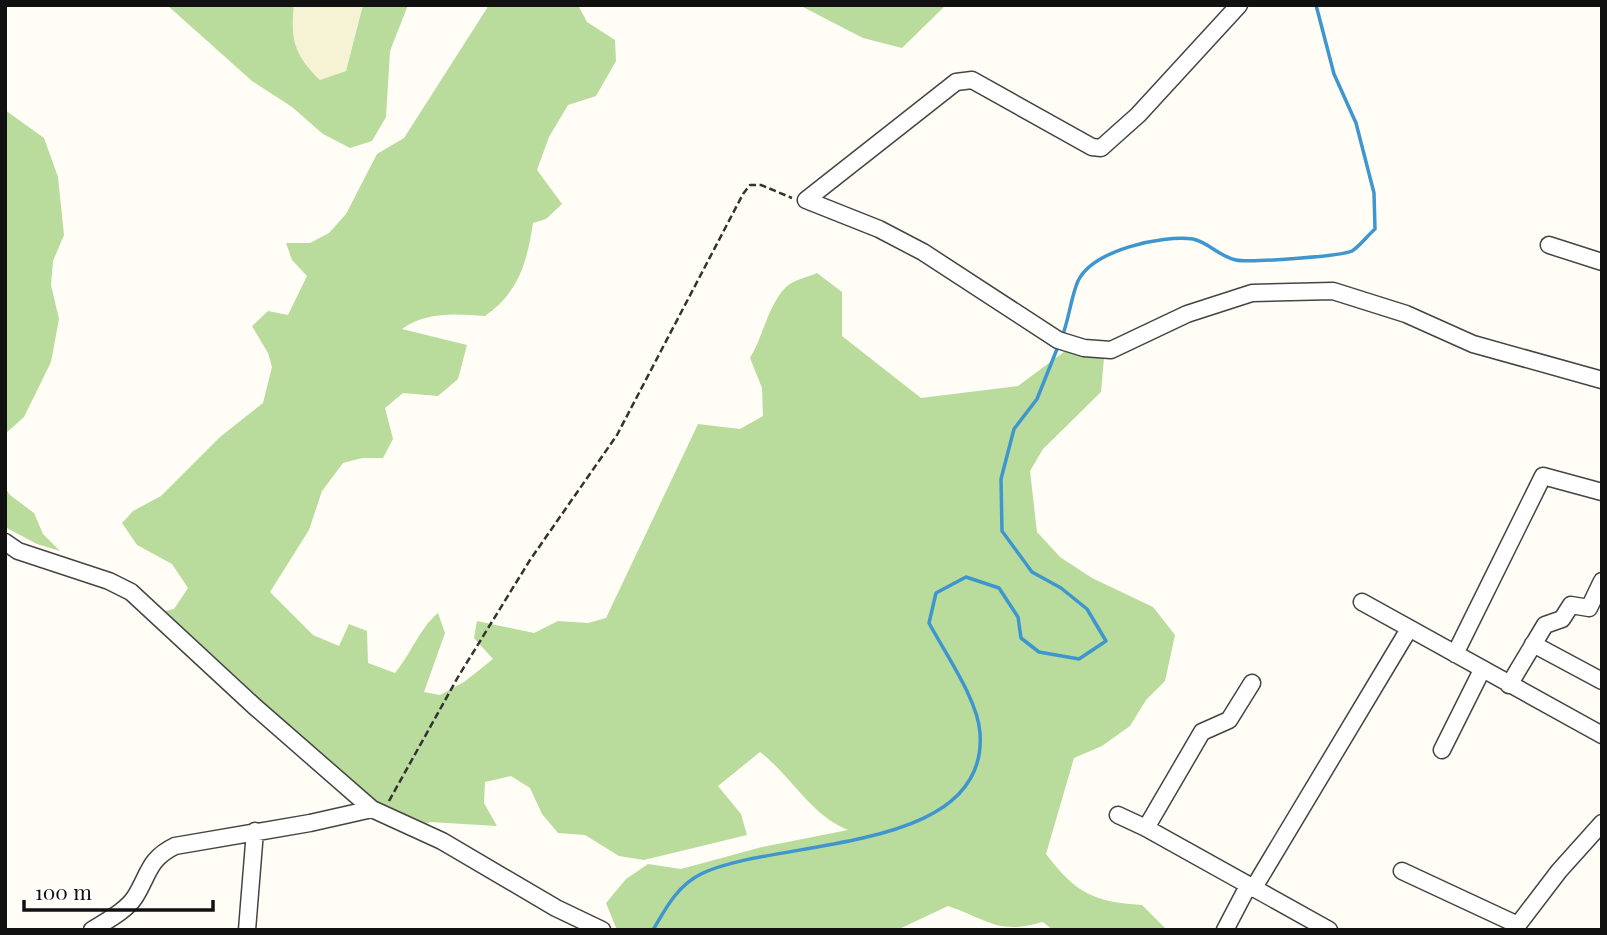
<svg xmlns="http://www.w3.org/2000/svg" width="1607" height="935" font-family="'Playfair Display',serif">
<rect width="100%" height="100%" fill="#fffdf5"/>
<!-- farmland -->
<path fill="#f6f3d4" d="M294 5H363L346 71 320 80 298 58 292 25Z"/>
<!-- forest -->
<path fill="#b9dc9c" d="M167 5H294C290 40 295 56 320 80L346 71 363 5H408L390 51 386 117 372 141 350 148 323 134 292 107 252 81Z
M489 5H578L587 22 615 40 616 61 596 96 568 105 549 137 537 170 562 204 546 219 533 223C527 262 519 292 485 316 456 314 427 311 402 329L467 345 458 379 438 396 403 393 385 408 393 439 383 458H362L343 463 322 491 309 530 270 592 313 635 339 646 349 624 367 631 368 663 395 673C411 654 419 629 438 613L445 633 424 692 440 695 464 682 493 659 474 638 477 621 534 633 558 621 588 623 606 618 698 424 740 429 763 416 762 388 750 358C763 337 768 305 786 287 793 280 808 277 817 273L842 292V336L921 398 1018 386 1080 340 1098 344 1104 358 1101 392 1043 449 1030 471 1037 532 1060 557 1092 578 1153 607 1175 635 1165 681 1146 700 1130 726 1102 746 1074 758 1046 854C1076 893 1093 902 1142 905L1167 930H1053L1043 922C998 935 989 920 948 906L897 930H617L606 903 626 879 648 864 681 869 762 847 848 830C812 816 791 776 760 752L718 786 741 814 747 835 644 860 619 856 585 835 558 833 542 814 530 788 511 776 485 782 484 803 497 826 430 822 415 828 391 818 156 613 174 609 188 588 172 564 137 545 122 523 133 511 161 496 220 437 263 403 272 367 268 353 252 326 268 311 288 315 307 276 292 260 286 243H310L329 233 346 214 377 154 404 138Z
M799 5H946L902 48 863 38Z
M5 110 44 138 58 177 64 235 53 261 51 285 59 319 51 362 24 417 5 434Z
M5 488 10 495 34 513 43 534 60 551 37 544 5 527Z"/>
<g fill="none" stroke-linecap="round" stroke-linejoin="round">
<!-- stream -->
<path stroke="#3f96cf" stroke-width="3.5" d="M1062 337C1069 319 1071 297 1078 281 1093 250 1161 235 1193 239 1208 242 1220 257 1236 260 1249 263 1342 256 1352 251 1360 246 1368 235 1375 229L1374 193 1356 123 1334 74 1316 5
M653 930C666 908 677 886 701 874 773 838 989 856 980 733 978 700 945 653 929 623L936 593 966 577 999 588 1018 617 1021 638 1039 652 1079 659 1106 641 1087 609 1061 588 1032 572 1002 531 1001 479 1014 429 1037 399 1059 344"/>
<!-- minor casing -->
<g stroke="#444" stroke-width="19">
<path id="minor" d="M806 200 879 229 923 252 1058 340 1084 348 1111 350 1187 314 1252 293 1333 291 1406 314 1473 344 1602 380
M806 200 956 82 972 80 1092 147 1101 148 1138 115 1239 5
M1549 245 1602 262
M5 542 18 551 109 581 131 592 254 706 372 809 442 841 556 908 602 930
M1362 602 1602 735
M1533 644 1602 681
M1455 654 1543 476 1602 492
M1509 685 1545 625 1562 619 1571 605 1589 608 1602 581
M1442 750 1482 670
M1118 815 1146 828 1329 930
M1146 828 1202 732 1229 720 1252 683
M1402 871 1518 925
M1253 889 1409 629
M92 930C106 921 126 911 135 897 149 875 148 859 175 846L310 823 372 809
M247 930 255 831
M1225 930 1248 886
M1514 930 1559 871 1602 823"/>
</g>
<!-- path -->
<path stroke="#333" stroke-width="2.5" stroke-dasharray="7 3.5" stroke-linecap="butt" d="M389 801 458 677 530 560 617 435 743 194 750 185H761L792 198"/>
<!-- minor -->
<use href="#minor" stroke="#fff" stroke-width="16"/>
</g>
<!-- border -->
<rect width="1607" height="935" fill="none" stroke="#111111" stroke-width="14"/>
<!-- scale -->
<path d="M24 900v10h189v-10" fill="none" stroke="#111111" stroke-width="3.5"/>
<text x="35" y="900" font-size="21" fill="#111111" stroke="#ffffff" stroke-width="5" paint-order="stroke">100 m</text>
</svg>
